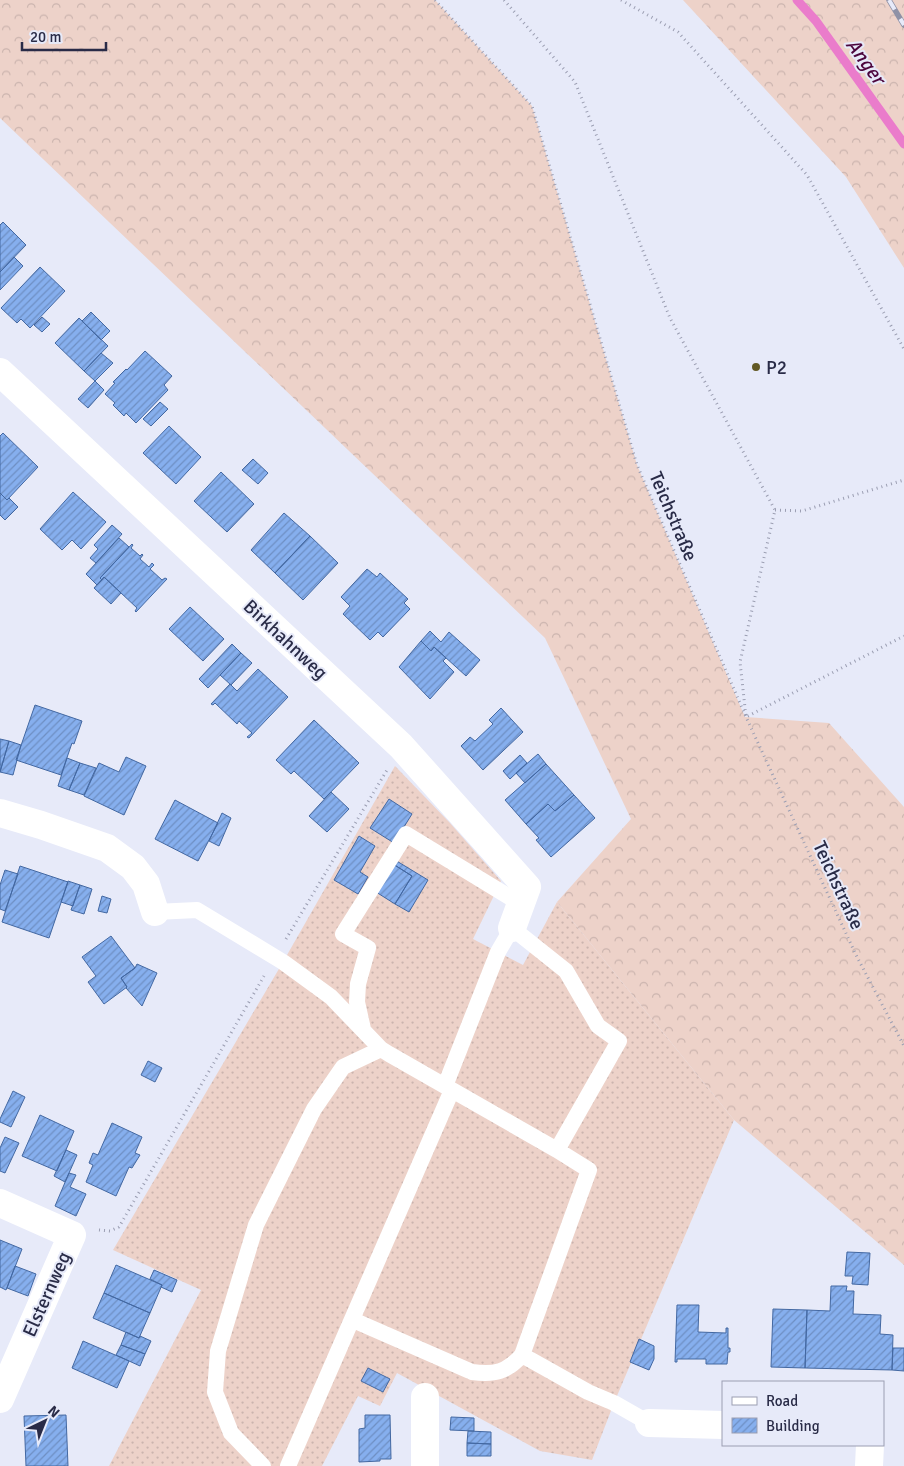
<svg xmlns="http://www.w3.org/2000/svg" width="904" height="1466" font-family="Signika,sans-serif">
<defs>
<pattern id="grass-dots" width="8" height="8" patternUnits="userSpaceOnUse" patternTransform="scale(1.25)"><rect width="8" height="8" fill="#edd2c9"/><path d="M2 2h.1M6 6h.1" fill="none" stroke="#cbb4ae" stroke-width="1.8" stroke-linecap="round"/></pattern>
<pattern id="forest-crowns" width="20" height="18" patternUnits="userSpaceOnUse" patternTransform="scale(1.25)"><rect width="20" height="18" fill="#edd2c9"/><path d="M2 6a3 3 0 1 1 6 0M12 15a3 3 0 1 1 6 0" fill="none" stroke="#cbb4ae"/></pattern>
<pattern id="building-hatch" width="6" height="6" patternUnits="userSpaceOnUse" patternTransform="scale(1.25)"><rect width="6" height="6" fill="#86afee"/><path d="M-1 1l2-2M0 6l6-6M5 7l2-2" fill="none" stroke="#6e8fc3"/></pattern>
</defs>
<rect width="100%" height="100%" fill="#e7eaf9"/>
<!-- grass -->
<path fill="url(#grass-dots)" d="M395 766 450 823 501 881 473 939 523 965 557 902 734 1120 614 1403 592 1460 540 1451 397 1373 380 1406 358 1396 322 1466H109L201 1290 113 1250 283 962Z"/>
<!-- forest -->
<path fill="url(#forest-crowns)" d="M0 0H435L532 106 637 465 745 717 829 723 904 807V1265L734 1120 557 902 631 819 545 638 0 118Z
M683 0H904V268L846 177Z"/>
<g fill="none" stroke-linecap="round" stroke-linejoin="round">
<!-- stream -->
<path stroke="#ea7ccb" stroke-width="9" d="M797 0 816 21 904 144"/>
</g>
<!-- building -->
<path fill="url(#building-hatch)" stroke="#4368a2" d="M3 222 26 245 0 272V225Z
M14 257 23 266 0 290V272Z
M40 267 65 291 30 328 21 319 17 323 1 308Z
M91 312 110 331 101 340 82 321Z
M42 317 50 324 42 332 34 325Z
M79 318 108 346 84 371 55 343Z
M145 351 172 376 164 385 168 390 136 423 126 413 124 416 113 405 115 403 105 394 115 383 113 382 126 369 127 370Z
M101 353 113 363 95 381 84 371Z
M95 381 104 390 88 408 78 399Z
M160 402 168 409 151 426 143 419Z
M169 426 201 457 176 484 143 453Z
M3 433 38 467 7 500 0 493V436Z
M253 459 268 473 258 484 242 470Z
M221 472 254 504 227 532 194 501Z
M73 492 106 522 81 549 72 540 62 550 40 529Z
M1 494 7 500 9 498 18 507 5 520 0 515V496Z
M284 513 310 536 275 573 251 550Z
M112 525 122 534 96 563 90 558 98 549 94 545Z
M310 536 338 563 303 600 275 573Z
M119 538 129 547 100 578 102 580 97 585 86 574Z
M132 544 133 545 131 548 140 556 142 554 143 555 140 559 149 567 152 563 154 565 150 569 162 580 165 578 167 579 136 612 135 611 137 608 104 577 102 580 100 578Z
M367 569 377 577 380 573 408 599 404 603 410 609 383 637 378 632 370 640 343 614 350 606 341 597Z
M104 577 121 593 111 604 94 588Z
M190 607 224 639 203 661 169 629Z
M430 631 441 642 449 632 480 660 466 676 434 647 431 651 421 641Z
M421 641 431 651 434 647 446 658 443 661 454 672 430 699 399 667Z
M232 644 241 653 208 688 199 679Z
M241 653 252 663 231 685 220 675Z
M258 669 288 697 249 738 247 737 252 733 239 721 237 724 215 703 213 705 211 704 230 684 237 691Z
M35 705 82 721 74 744 72 743 61 775 16 760Z
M501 708 523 732 483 770 461 746 470 737 475 741 493 724 489 720Z
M314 720 359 763 324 799 294 771 291 774 276 760Z
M0 739 9 741 0 772Z
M9 741 21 745 13 775 0 772Z
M538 754 546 764 525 783 516 773Z
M520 755 527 763 510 779 503 771Z
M126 757 146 766 124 815 84 796 99 763 119 772Z
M67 758 80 763 69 790 58 786Z
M80 763 96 768 84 795 69 790Z
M546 764 574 795 555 811 548 804 526 824 505 800Z
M331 792 349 809 327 832 309 816Z
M574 795 595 818 551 857 536 840 539 838 526 824 548 804 555 811Z
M389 799 412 814 394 843 370 828Z
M175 800 218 823 198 861 155 839Z
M222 813 231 818 219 846 209 841Z
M359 836 375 846 360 872 368 877 358 894 334 880Z
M395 860 428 880 409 912 395 904 412 876 393 864Z
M393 864 412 876 395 904 376 892Z
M20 866 68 882 49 938 2 922Z
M5 870 18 874 5 911 0 909V885Z
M68 881 80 885 73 906 61 902Z
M80 885 92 889 84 914 71 910Z
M102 896 111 899 107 913 98 911Z
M111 936 135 968 121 978 127 987 104 1004 88 982 96 976 82 957Z
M137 964 157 973 142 1006 126 988 127 987 121 978 135 968Z
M148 1061 162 1068 155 1082 141 1075Z
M13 1091 25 1097 11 1127 0 1122V1119Z
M40 1115 74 1131 57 1171 22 1156Z
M112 1123 142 1137 135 1153 140 1155 132 1168 129 1167 116 1196 86 1182 93 1165 89 1163 93 1153 98 1155Z
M5 1137 19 1143 5 1173 0 1171V1148Z
M66 1150 77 1155 65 1182 54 1176Z
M69 1173 76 1175 70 1187 86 1194 76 1216 55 1206Z
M0 1240 22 1249 6 1290 0 1287Z
M847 1252 870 1253 868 1285 852 1284 853 1276H845Z
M116 1265 162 1285 150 1313 104 1293Z
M15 1266 36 1274 28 1296 7 1288Z
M154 1270 177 1280 172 1292 161 1287 162 1285 150 1279Z
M831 1286H847L846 1291H854L853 1314 881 1315 880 1334 893 1335 892 1370 805 1368 807 1310 830 1311Z
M104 1293 150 1313 139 1338 93 1318Z
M677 1305H699L698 1332 726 1333V1328H728V1348H730V1352H728L727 1364H706V1359H677V1362H675Z
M773 1309 807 1310 805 1368 771 1367Z
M126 1332 139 1338 140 1336 151 1341 145 1354 121 1345Z
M639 1339 654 1346V1359L649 1370 630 1362Z
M83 1341 129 1361 117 1388 72 1368Z
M121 1345 145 1354 140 1366 116 1355Z
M893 1348H904V1371L892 1370Z
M368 1368 390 1379 383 1392 361 1381Z
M66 1415 68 1466H26L24 1416Z
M365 1415H390L391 1459H380V1461L359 1462V1429L365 1428Z
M451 1417 474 1418V1431L450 1430Z
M468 1431 491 1432V1444L467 1443Z
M467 1443 491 1444V1456H467Z"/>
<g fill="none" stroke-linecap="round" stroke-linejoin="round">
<!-- path -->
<path stroke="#9b9eb2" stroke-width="3" stroke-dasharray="1 4" stroke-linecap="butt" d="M435 0 532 106 637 465 746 717 856 955 904 1046
M504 0 575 82 670 318 775 510 740 662 746 717 904 636
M621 0 678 32 807 175 904 349
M775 510 802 511 904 480
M286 939 387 770
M99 1230 110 1231 119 1227 264 976"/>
<!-- lane -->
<path stroke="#fff" stroke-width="16" d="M155 912 197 910 283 962 331 997 381 1049 389 1054 557 1150 589 1170 522 1355C507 1372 495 1375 472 1372L353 1320
M363 1029 357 1002 358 984 368 948 343 934 406 834 521 904
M445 1086 498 952 512 928 566 971 598 1026 619 1041 557 1150
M522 1355 588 1392 614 1403 649 1423
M263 1466 231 1433 215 1392 218 1351 256 1225 314 1109 343 1067 381 1049
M288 1466 452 1090"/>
<!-- street -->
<path stroke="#fff" stroke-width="28" d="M0 372 401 746 527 887 512 928
M0 813 41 825 107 848 133 867 146 884 155 912
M0 1203 72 1235 0 1399
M425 1397V1466
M649 1423 723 1425
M869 1466 870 1445"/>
<!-- rail casing -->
<g stroke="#8f91a6" stroke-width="5.5">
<path id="rail" d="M889 0 904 25"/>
</g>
<!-- rail -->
<use href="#rail" stroke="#e7eaf9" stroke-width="4" stroke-dasharray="11" stroke-linecap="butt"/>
</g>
<!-- markers -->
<circle fill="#625925" stroke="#e7eaf9" stroke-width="2" cx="756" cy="367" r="5"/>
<g text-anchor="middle" stroke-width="4" stroke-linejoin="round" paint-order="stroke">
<!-- poi labels -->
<g font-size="19" fill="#292b47" stroke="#e7eaf9" text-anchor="start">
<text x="766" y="374">P2</text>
</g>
<!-- street labels -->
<g font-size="19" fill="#292b47" stroke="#e7eaf9">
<text transform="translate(674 516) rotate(67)" y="7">Teichstraße</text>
<text transform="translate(286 639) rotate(43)" y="7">Birkhahnweg</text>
<text transform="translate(839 885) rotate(65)" y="7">Teichstraße</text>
<text transform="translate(46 1294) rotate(-66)" y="7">Elsternweg</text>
</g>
<!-- water labels -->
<g font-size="20" font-style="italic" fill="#4c063d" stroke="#e7eaf9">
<text transform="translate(866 61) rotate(54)" y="7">Anger</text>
</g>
</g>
<!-- legend -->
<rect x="722" y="1381" width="162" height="65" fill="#e7eaf9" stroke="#9b9eb2"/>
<rect x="732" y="1397" width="25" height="8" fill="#ffffff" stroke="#9b9eb2"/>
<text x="766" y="1406" font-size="15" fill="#292b47">Road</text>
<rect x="732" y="1418" width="25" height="15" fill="url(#building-hatch)" stroke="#9b9eb2"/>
<text x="766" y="1431" font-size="15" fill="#292b47">Building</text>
<!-- north arrow -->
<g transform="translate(45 1421) rotate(43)" stroke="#e7eaf9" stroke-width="4" paint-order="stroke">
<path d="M0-4L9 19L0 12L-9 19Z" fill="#292b47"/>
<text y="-8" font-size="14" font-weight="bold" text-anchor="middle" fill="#292b47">N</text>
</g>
<!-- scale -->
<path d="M22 42v8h84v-8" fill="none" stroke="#292b47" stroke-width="2.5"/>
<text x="30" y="42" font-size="15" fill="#292b47" stroke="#e7eaf9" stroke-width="4" paint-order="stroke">20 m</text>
</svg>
